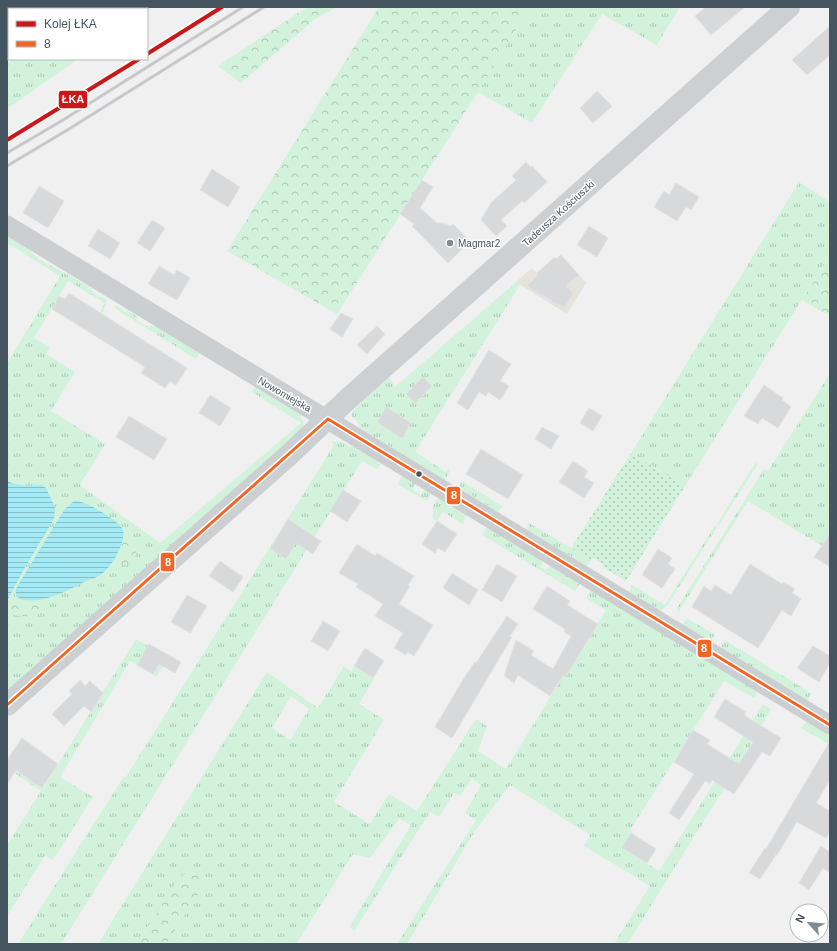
<svg xmlns="http://www.w3.org/2000/svg" width="837" height="951" font-family="Arial,sans-serif">
<defs>
<pattern id="grass-tufts" width="24" height="20" patternUnits="userSpaceOnUse"><rect width="24" height="20" fill="#d2f2dc"/><path d="M3 7l-1-3M5 7V3M7 7l1-3M15 17l-1-3M17 17v-4M19 17l1-3" fill="none" stroke="#acc7b6"/></pattern>
<pattern id="forest-crowns" width="20" height="18" patternUnits="userSpaceOnUse"><rect width="20" height="18" fill="#d2f2dc"/><path d="M2 6a3 3 0 1 1 6 0M12 15a3 3 0 1 1 6 0" fill="none" stroke="#acc7b6"/></pattern>
<pattern id="garden-dots" width="8" height="8" patternUnits="userSpaceOnUse"><rect width="8" height="8" fill="#d2f2dc"/><path d="M2 2h.1M6 6h.1" fill="none" stroke="#acc7b6" stroke-width="1.8" stroke-linecap="round"/></pattern>
<pattern id="water-rules" width="6" height="5" patternUnits="userSpaceOnUse"><rect width="6" height="5" fill="#a3eaf4"/><path d="M0 2.5h6" fill="none" stroke="#87c0c9"/></pattern>
</defs>
<rect width="100%" height="100%" fill="#f1f0f0"/>
<!-- commercial -->
<path fill="#e6e3dd" d="M561 255 586 283 567 314 516 282 532 268 537 273 555 257 556 259Z"/>
<!-- grass -->
<path fill="url(#grass-tufts)" fill-rule="evenodd" d="M7 7H152L147 11V9H9V59H78L7 109Z
M530 7H680L657 45 602 14 532 123 478 92Z
M799 182 830 202V255L685 486 631 453Z
M7 235 27 248 40 260 87 285 97 296 105 298 107 301 102 314 100 313 105 303 68 281 34 338 50 347 46 354 75 372 51 411 105 444 80 485 160 543 301 423 252 392 255 386 302 415 301 417 304 423 303 429 7 691V363L60 276 7 243Z
M516 282 520 285 415 452 446 472 448 469 450 470 445 480 360 428 357 421 351 416C353 405 380 385 389 377L395 387Z
M117 305 125 312 132 313 138 318H135C142 323 147 330 156 325L200 353 196 359 114 308Z
M830 373V534L822 546 748 501 678 613 677 608 764 469 768 471Z
M331 441 342 442 351 447 352 445 375 459 380 465 377 469 362 461 61 944H18L124 776 126 777 334 445Z
M755 463 758 464 719 525 717 524Z
M404 476 416 483 412 489 421 495 426 486 431 494 427 501 398 485 400 478Z
M462 481 502 506 498 512 458 487Z
M438 497 467 513 463 524 443 512 437 521 433 519V506Z
M529 523 591 560 587 566 526 529Z
M488 524 543 559 541 568H544L545 571 551 565 580 583 575 591 482 535Z
M715 525 717 527 667 606 660 611 629 592 632 585 665 605Z
M592 588 759 690 754 698 724 681 631 829V833L622 848 659 871 763 704 771 709 744 757 627 944H614L650 886 584 846 590 835 510 785 475 831 407 944H397L476 820 465 813 481 785 472 779 460 796 454 793 439 817 430 812 354 931 350 926 411 825 399 819 370 858 353 854 296 944H98L267 672 318 708 344 666 351 671 354 666 374 679 359 704 384 720 334 802 370 824 389 794 417 811 476 719 487 726 478 751 506 769 563 676 565 677 606 610 586 598ZM291 696 309 709 290 740 272 728Z
M687 618 715 635 710 642 682 625Z
M136 639 148 646 137 665 153 674 159 664 163 666 156 677 130 661 60 777 93 797 53 860 45 856 7 916V845L41 791 7 768V764L42 788 44 787Z
M725 640 811 693 807 701 720 648Z
M808 720 830 733V745L801 728Z"/>
<!-- forest -->
<path fill="url(#forest-crowns)" d="M307 7H337L315 19 241 83 218 66Z
M379 7H530L478 92 337 314 227 251Z
M830 255V316L802 300Z
M133 538 138 547 134 558 127 565 121 564 118 558 122 545 125 539Z
M13 599 39 600 46 606C44 608 42 612 39 614 32 618 12 617 7 611V604Z
M191 871 199 874 202 881 200 891 166 944H137L177 881 184 874Z"/>
<!-- garden -->
<path fill="url(#garden-dots)" d="M631 453 685 486 626 581 603 567V564L593 558 591 560 571 548Z"/>
<!-- water -->
<path fill="url(#water-rules)" d="M7 481 15 484 28 486 41 485 46 488 55 508 54 519 24 569 7 601Z
M74 501C85 501 96 509 105 514 110 518 121 524 123 530 126 541 113 564 105 571 100 577 91 579 84 582 70 589 54 598 38 600 32 601 26 600 20 599L16 595V589L18 585 61 515 66 508Z"/>
<!-- building -->
<path fill="#d7d9da" stroke="#e2e2e3" d="M706 7H745L711 35 695 16Z
M830 26V55L807 75 792 60Z
M597 91 612 106 593 123 580 108Z
M526 162 531 167 532 166 547 182 524 203 522 201 501 220 507 226 496 236 481 220 491 203 516 180 512 176Z
M212 169 240 187 228 207 200 190Z
M422 180 433 187 420 208 437 223H442L451 226 453 224 470 241 448 263 412 226 414 224 400 214Z
M676 183 699 197 691 210 686 207 677 221 654 207 664 191 669 195Z
M39 186 64 201 48 228 23 213Z
M152 220 165 228 150 251 137 243Z
M589 226 608 238 597 257 577 245Z
M98 229 120 243 110 259 88 246Z
M561 255 579 275 566 286 573 294 564 308 527 286 538 275 537 273 555 257 556 259Z
M159 266 174 275 177 270 190 278 177 300 148 284Z
M69 293 187 368 176 385 170 381 165 388 141 373 145 367 52 309 59 296 65 299Z
M341 313 353 319 342 337 330 329Z
M377 326 385 334 367 354 357 345Z
M489 350 511 364 500 381 509 386 500 400 488 392 486 396 479 392 468 410 457 403Z
M423 377 432 386 415 403 406 394Z
M764 385 783 398 782 400 791 407 778 428 762 418 758 424 744 416Z
M210 395 231 408 220 426 199 413Z
M386 407 411 423 402 438 377 422Z
M589 408 602 416 593 431 580 423Z
M129 416 167 439 154 460 116 437Z
M542 427 559 436 551 449 535 439Z
M481 449 523 475 508 499 466 474Z
M573 461 588 471 584 477 594 483 584 498 559 482Z
M343 490 361 501 347 522 330 511Z
M288 519 321 541 313 554 296 543 286 559 270 549Z
M437 521 457 534 445 552 438 548 435 553 422 544Z
M830 534V567L814 557Z
M357 544 375 556 377 553 414 576 408 585 410 586 399 604 433 625 414 656 407 652 406 655 394 648 403 633 375 616 383 604 356 587 358 584 339 573Z
M658 549 672 558 668 564 675 569 662 588 642 575Z
M220 561 243 577 233 592 209 576Z
M497 564 517 576 502 602 482 590Z
M750 564 782 584 783 582 795 589 792 593 801 599 791 616 782 610 758 648 692 607 704 586 711 591 715 585 731 595Z
M452 573 478 590 469 605 443 588Z
M547 586 570 601 567 605 598 624 565 677 563 676 550 696 518 675 514 683 504 676 516 640 534 651 531 655 553 669 571 636 564 632 565 629 533 609Z
M187 595 207 606 190 633 171 622Z
M507 616 518 624 510 636 512 637 452 738 435 727 464 678 475 662 476 663Z
M323 621 340 631 328 651 311 641Z
M149 644 181 662 175 673 159 664 153 674 137 665Z
M813 646 830 656V663L819 682 797 668Z
M365 648 384 661 373 678 354 666Z
M80 680 85 686 90 681 103 693 91 712 84 706 64 726 52 714 72 694 69 691Z
M725 699 746 712 744 715 781 738 770 756 762 752 734 794 712 780 710 784 705 781 679 820 669 813 694 774 674 762 693 730 710 740 707 744 739 764 753 742 714 717Z
M22 738 58 764 42 788 16 770 7 784V760Z
M830 741V780L816 803 830 811V832L826 838 797 822 777 855 773 853 776 855 760 879 749 873 765 848 766 849Z
M631 833 656 849 647 863 622 848Z
M821 846 830 852V873L823 868 809 890 799 883Z"/>
<g fill="none" stroke-linecap="round" stroke-linejoin="round">
<!-- street -->
<path stroke="#cccfd1" stroke-width="19" d="M7 225 830 725"/>
<!-- secondary -->
<path stroke="#ccd0d3" stroke-width="22" d="M7 705 289 455 349 398 789 7"/>
<!-- rail -->
<path stroke="#c6c8cb" stroke-width="3" d="M7 153 63 120 243 7
M7 166 69 129 264 7"/>
<!-- bus-1 casing -->
<g stroke="#fff" stroke-width="6">
<path id="bus-1" d="M328 419 830 725
M7 705 328 419"/>
</g>
<!-- bus-1 -->
<use href="#bus-1" stroke="#f26522" stroke-width="3"/>
<!-- rail-1 casing -->
<g stroke="#fff" stroke-width="7">
<path id="rail-1" d="M147 54 222 7
M7 140 139 59"/>
</g>
<!-- rail-1 -->
<use href="#rail-1" stroke="#cc1719" stroke-width="4"/>
</g>
<!-- markers -->
<circle fill="#818b92" stroke="#fff" stroke-width="1.5" cx="450" cy="243" r="4"/>
<circle fill="#45555f" stroke="#fff" stroke-width="1.5" cx="419" cy="474" r="3.5"/>
<g text-anchor="middle" stroke-width="3" stroke-linejoin="round" paint-order="stroke">
<!-- street labels -->
<g font-size="10" fill="#45555f" stroke="#fff">
<text transform="translate(558 213) rotate(-42)" y="4">Tadeusza Kościuszki</text>
<text transform="translate(285 394) rotate(30)" y="4">Nowomiejska</text>
</g>
<!-- poi labels -->
<g font-size="10" fill="#45555f" stroke="#fff" text-anchor="start">
<text x="458" y="247">Magmar2</text>
</g>
</g>
<g stroke="#fff" stroke-width="1.5">
<rect x="58" y="90" width="30" height="19" rx="4" fill="#cc1719"/>
<rect x="446" y="486" width="15" height="19" rx="4" fill="#f26522"/>
<rect x="160" y="552" width="15" height="20" rx="4" fill="#f26522"/>
<rect x="697" y="639" width="15" height="19" rx="4" fill="#f26522"/>
</g>
<g font-size="11" text-anchor="middle" font-weight="bold" fill="#fff">
<text x="73" y="103">ŁKA</text>
<text x="454" y="499">8</text>
<text x="168" y="566">8</text>
<text x="704" y="652">8</text>
</g>
<!-- border -->
<rect width="837" height="951" fill="none" stroke="#45555f" stroke-width="16"/>
<!-- legend -->
<rect x="8" y="8" width="140" height="52" fill="#ffffff" stroke="#b5bbbf"/>
<rect x="16" y="21" width="20" height="6" fill="#cc1719" stroke="#b5bbbf"/>
<text x="44" y="28" font-size="12" fill="#45555f">Kolej ŁKA</text>
<rect x="16" y="41" width="20" height="6" fill="#f26522" stroke="#b5bbbf"/>
<text x="44" y="48" font-size="12" fill="#45555f">8</text>
<!-- north arrow -->
<g transform="translate(809 923) rotate(297)"><circle r="19" fill="#ffffff" stroke="#b5bbbf"/>
<path d="M0-3L7 15L0 10L-7 15Z" fill="#818b92"/>
<text y="-6" font-size="11" font-weight="bold" text-anchor="middle" fill="#45555f">N</text>
</g>
</svg>
